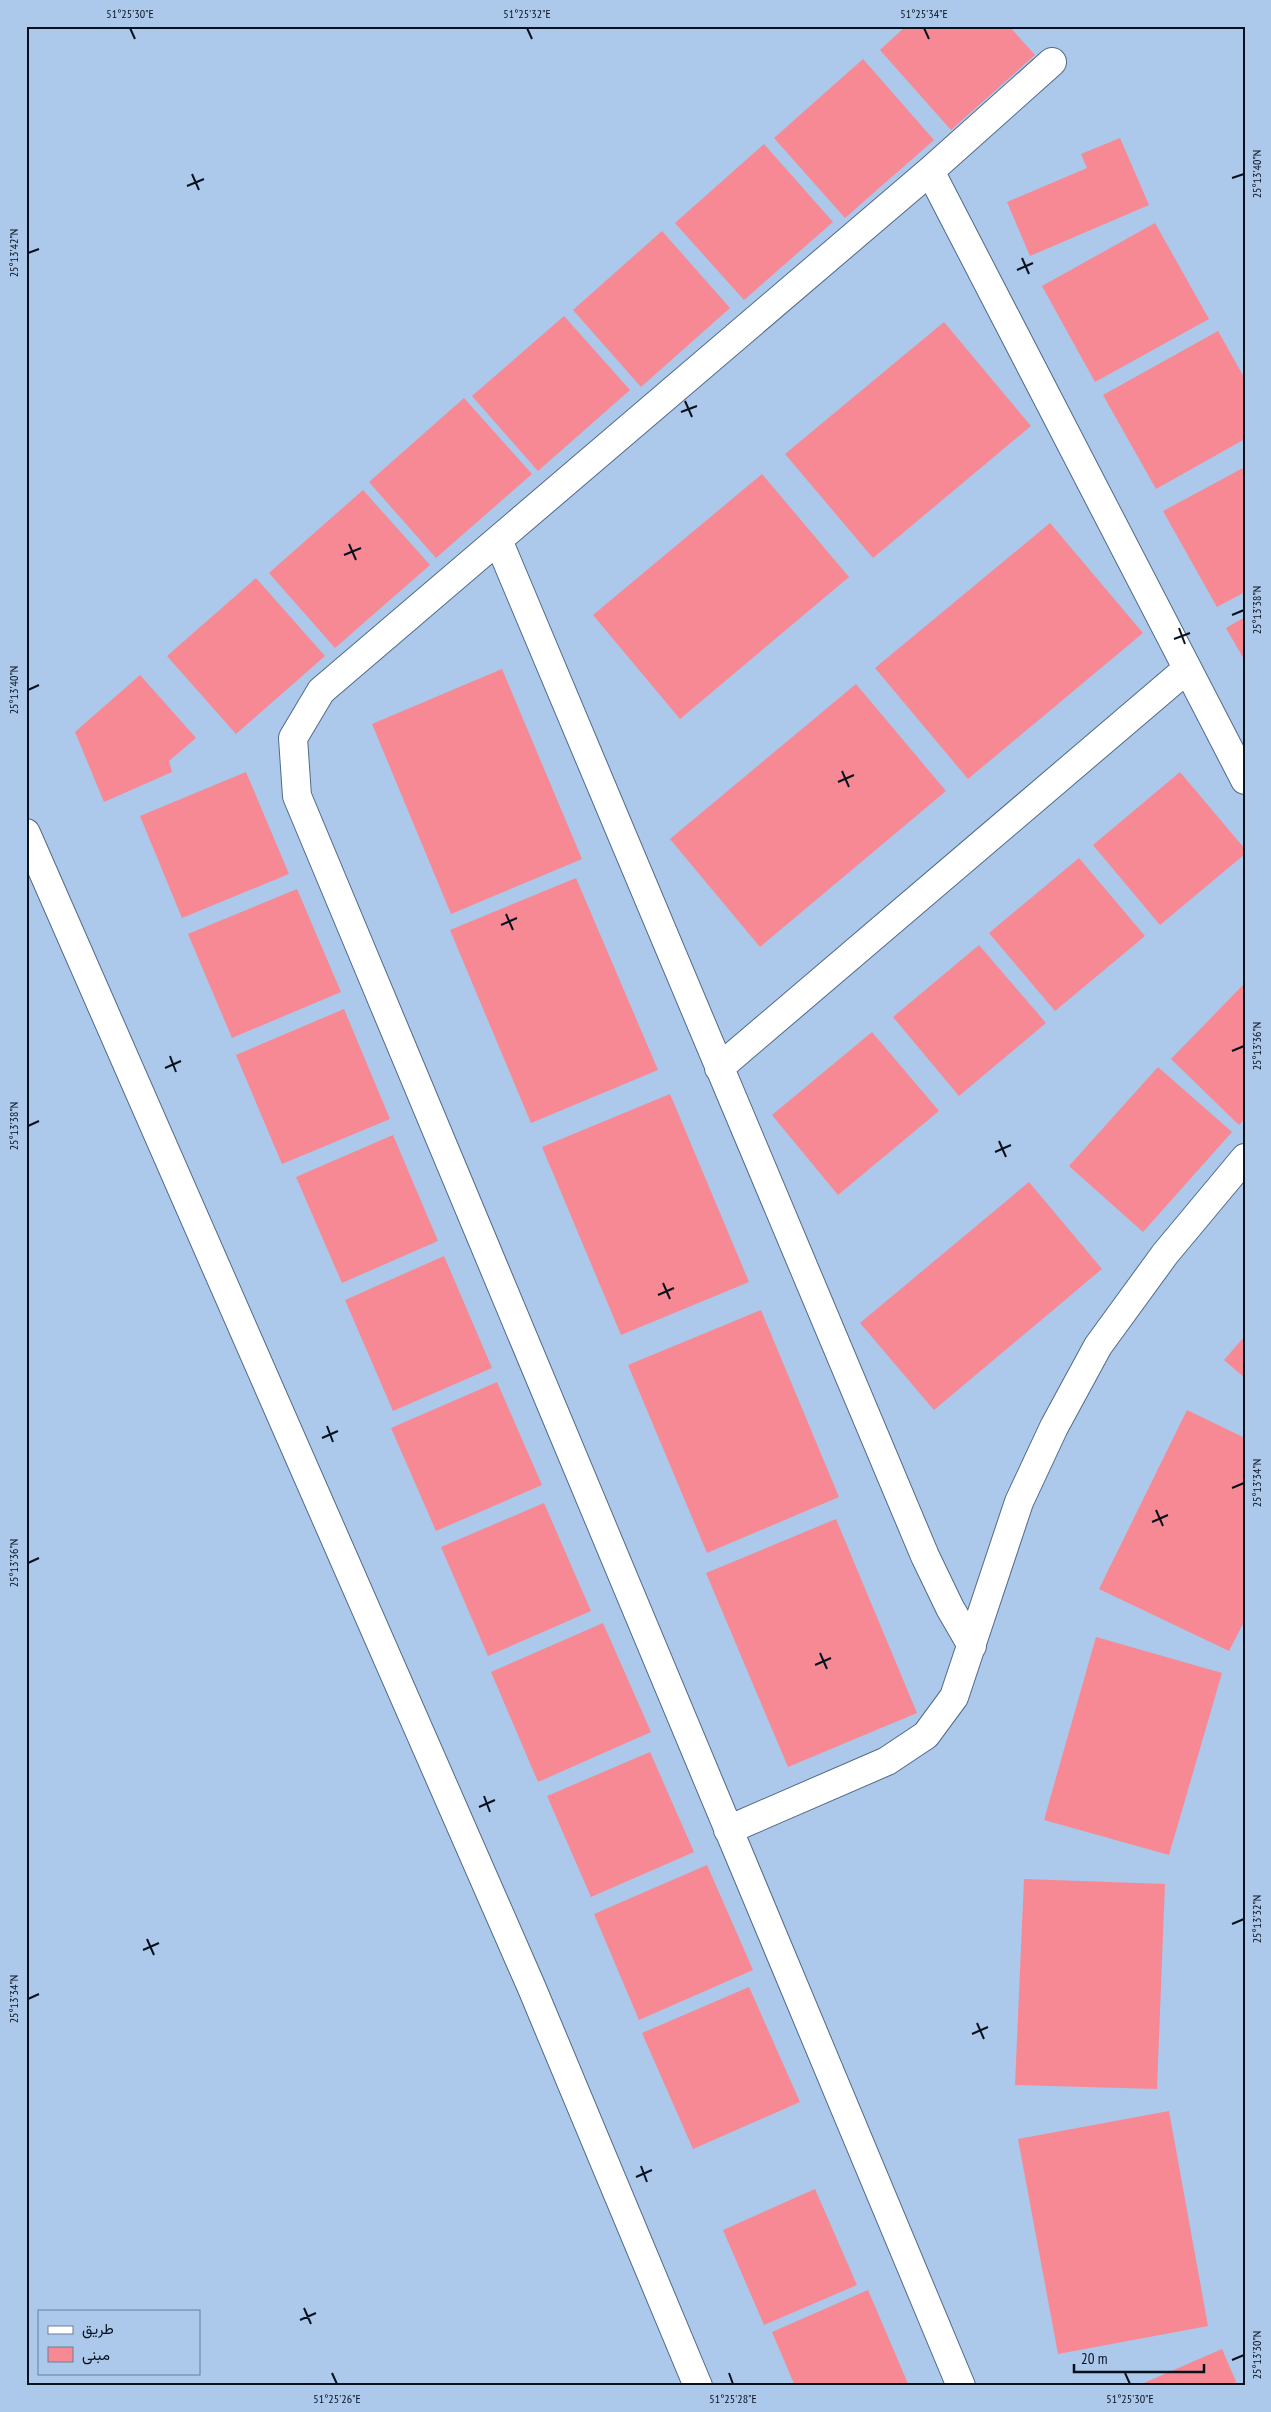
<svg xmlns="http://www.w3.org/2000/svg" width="1271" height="2412" font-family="'PT Sans Narrow',Vazirmatn,sans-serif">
<rect width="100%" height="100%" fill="#acc8ea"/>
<!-- building -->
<path fill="#f78995" d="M906 26H1009L1035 55 951 130 880 50Z
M863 59 934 140 845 218 774 138Z
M1120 138 1149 205 1030 256 1007 202 1087 168 1081 154Z
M764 144 833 222 744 300 675 223Z
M1155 223 1209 319 1095 382 1042 286Z
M662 231 730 308 641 387 573 310Z
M564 316 630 390 538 471 472 396Z
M944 322 1031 426 873 558 785 454Z
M1218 331 1245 379V439L1156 489 1103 395Z
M464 398 532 474 436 558 369 482Z
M1245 467V592L1217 607 1163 511Z
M762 474 849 577 680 719 593 615Z
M363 490 430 565 335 648 269 573Z
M1050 523 1143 633 968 779 875 668Z
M256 578 325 656 236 734 167 656Z
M1245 617V661L1226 628Z
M502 669 582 859 451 914 372 724Z
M140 675 196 738 169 761 172 772 104 802 75 732Z
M856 684 946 791 760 947 670 839Z
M246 772 289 874 182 918 140 816Z
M1180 772 1245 849V854L1160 925 1093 845Z
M1079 858 1145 936 1055 1011 989 933Z
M576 878 658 1070 531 1123 450 930Z
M297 889 341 992 232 1038 188 934Z
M979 945 1046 1023 959 1096 893 1017Z
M1245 983V1119L1239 1125 1171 1059Z
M344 1009 390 1119 282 1164 236 1055Z
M872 1032 939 1111 838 1195 772 1115Z
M1158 1067 1232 1132 1143 1232 1069 1166Z
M670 1094 749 1282 621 1335 542 1147Z
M393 1135 438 1241 342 1283 296 1177Z
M1029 1182 1102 1269 934 1410 860 1323Z
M444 1256 492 1368 393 1411 345 1300Z
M761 1310 839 1497 707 1553 628 1365Z
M1245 1336V1378L1224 1360Z
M497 1382 542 1485 436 1531 391 1428Z
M1187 1410 1245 1438V1620L1229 1651 1099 1589Z
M544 1503 591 1611 488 1656 441 1547Z
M836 1519 917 1713 788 1767 706 1573Z
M603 1623 651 1732 538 1782 491 1672Z
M1096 1637 1222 1673 1169 1855 1044 1820Z
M650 1752 694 1852 591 1897 547 1796Z
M707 1865 753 1970 639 2020 594 1914Z
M1024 1879 1165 1884 1157 2089 1015 2085Z
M749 1987 800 2102 693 2149 642 2033Z
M1169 2111 1208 2326 1058 2354 1018 2139Z
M815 2189 857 2285 764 2325 723 2230Z
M868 2290 909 2386H795L772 2332Z
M1222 2349 1238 2386H1137Z"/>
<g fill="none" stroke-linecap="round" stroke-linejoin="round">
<!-- minor casing -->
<g stroke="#516a89" stroke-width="30">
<path id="minor" d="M930 171 1245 780
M498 540 925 1556 950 1608 972 1646
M26 833 531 1986 698 2386
M719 1068 1187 669
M728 1830 887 1761 926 1735 954 1697 1019 1502 1054 1427 1098 1346 1165 1254 1245 1158
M961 2386 297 796 293 738 321 691 930 171 1052 62"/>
</g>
<!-- minor -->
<use href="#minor" stroke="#fff" stroke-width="28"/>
</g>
<!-- ticks -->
<path fill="none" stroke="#08121e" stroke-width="2" d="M130 28 135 39M527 28 532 39M924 28 929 39M192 174 199 190M1232 178 1244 174M187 186 204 179M28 253 39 249M1022 258 1029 274M1017 270 1033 263M685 401 692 417M681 412 697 406M349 544 356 560M344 555 361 548M1232 615 1244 610M1179 628 1185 644M1174 639 1190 633M28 690 39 685M842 771 849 787M838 782 854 775M506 914 513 930M501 925 517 918M1232 1051 1244 1046M170 1056 176 1072M165 1068 181 1061M28 1126 39 1121M999 1141 1006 1157M995 1152 1011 1145M663 1283 670 1299M658 1295 674 1288M327 1426 333 1442M322 1438 338 1431M1232 1488 1244 1483M1156 1510 1163 1526M1152 1522 1168 1515M28 1563 39 1558M820 1653 827 1669M815 1665 831 1658M484 1796 490 1812M479 1807 495 1800M1232 1924 1244 1919M147 1939 154 1955M143 1950 159 1943M28 1999 39 1994M977 2023 984 2039M972 2034 988 2027M641 2166 647 2182M636 2177 652 2170M304 2308 311 2324M300 2320 316 2313M1232 2360 1244 2355M332 2373 337 2384M729 2373 733 2384M1125 2373 1130 2384"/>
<!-- border -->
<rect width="1271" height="2412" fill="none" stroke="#acc8ea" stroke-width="55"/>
<!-- legend -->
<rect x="38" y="2310" width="162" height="65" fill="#acc8ea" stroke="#6a7f98"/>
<rect x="48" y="2326" width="25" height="8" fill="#ffffff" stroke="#6a7f98"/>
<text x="82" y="2334" font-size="15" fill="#08121e">طريق</text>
<rect x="48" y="2347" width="25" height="15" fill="#f78995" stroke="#6a7f98"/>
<text x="82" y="2360" font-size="15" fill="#08121e">مبنى</text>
<!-- scale -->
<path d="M1074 2364v8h130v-8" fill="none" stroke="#08121e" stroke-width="2.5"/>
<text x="1081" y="2364" font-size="15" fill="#08121e" stroke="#acc8ea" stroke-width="4" paint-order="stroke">20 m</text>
<rect x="28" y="28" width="1216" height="2356" fill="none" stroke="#08121e" stroke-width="2"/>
<g font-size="12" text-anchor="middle" fill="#08121e">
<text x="130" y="18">51°25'30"E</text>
<text x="527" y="18">51°25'32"E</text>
<text x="924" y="18">51°25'34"E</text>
<text transform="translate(1257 174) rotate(-90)" y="4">25°13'40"N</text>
<text transform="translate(14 253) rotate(-90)" y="4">25°13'42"N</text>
<text transform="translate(1257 610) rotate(-90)" y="4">25°13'38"N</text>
<text transform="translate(14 690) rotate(-90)" y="4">25°13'40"N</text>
<text transform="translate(1257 1046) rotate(-90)" y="4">25°13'36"N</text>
<text transform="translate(14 1126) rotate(-90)" y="4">25°13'38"N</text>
<text transform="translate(1257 1483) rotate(-90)" y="4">25°13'34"N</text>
<text transform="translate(14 1563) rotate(-90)" y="4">25°13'36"N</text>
<text transform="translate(1257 1919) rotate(-90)" y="4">25°13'32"N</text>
<text transform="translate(14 1999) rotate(-90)" y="4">25°13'34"N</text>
<text transform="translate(1257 2355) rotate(-90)" y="4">25°13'30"N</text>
<text x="337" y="2403">51°25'26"E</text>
<text x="733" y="2403">51°25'28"E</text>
<text x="1130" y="2403">51°25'30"E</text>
</g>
</svg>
